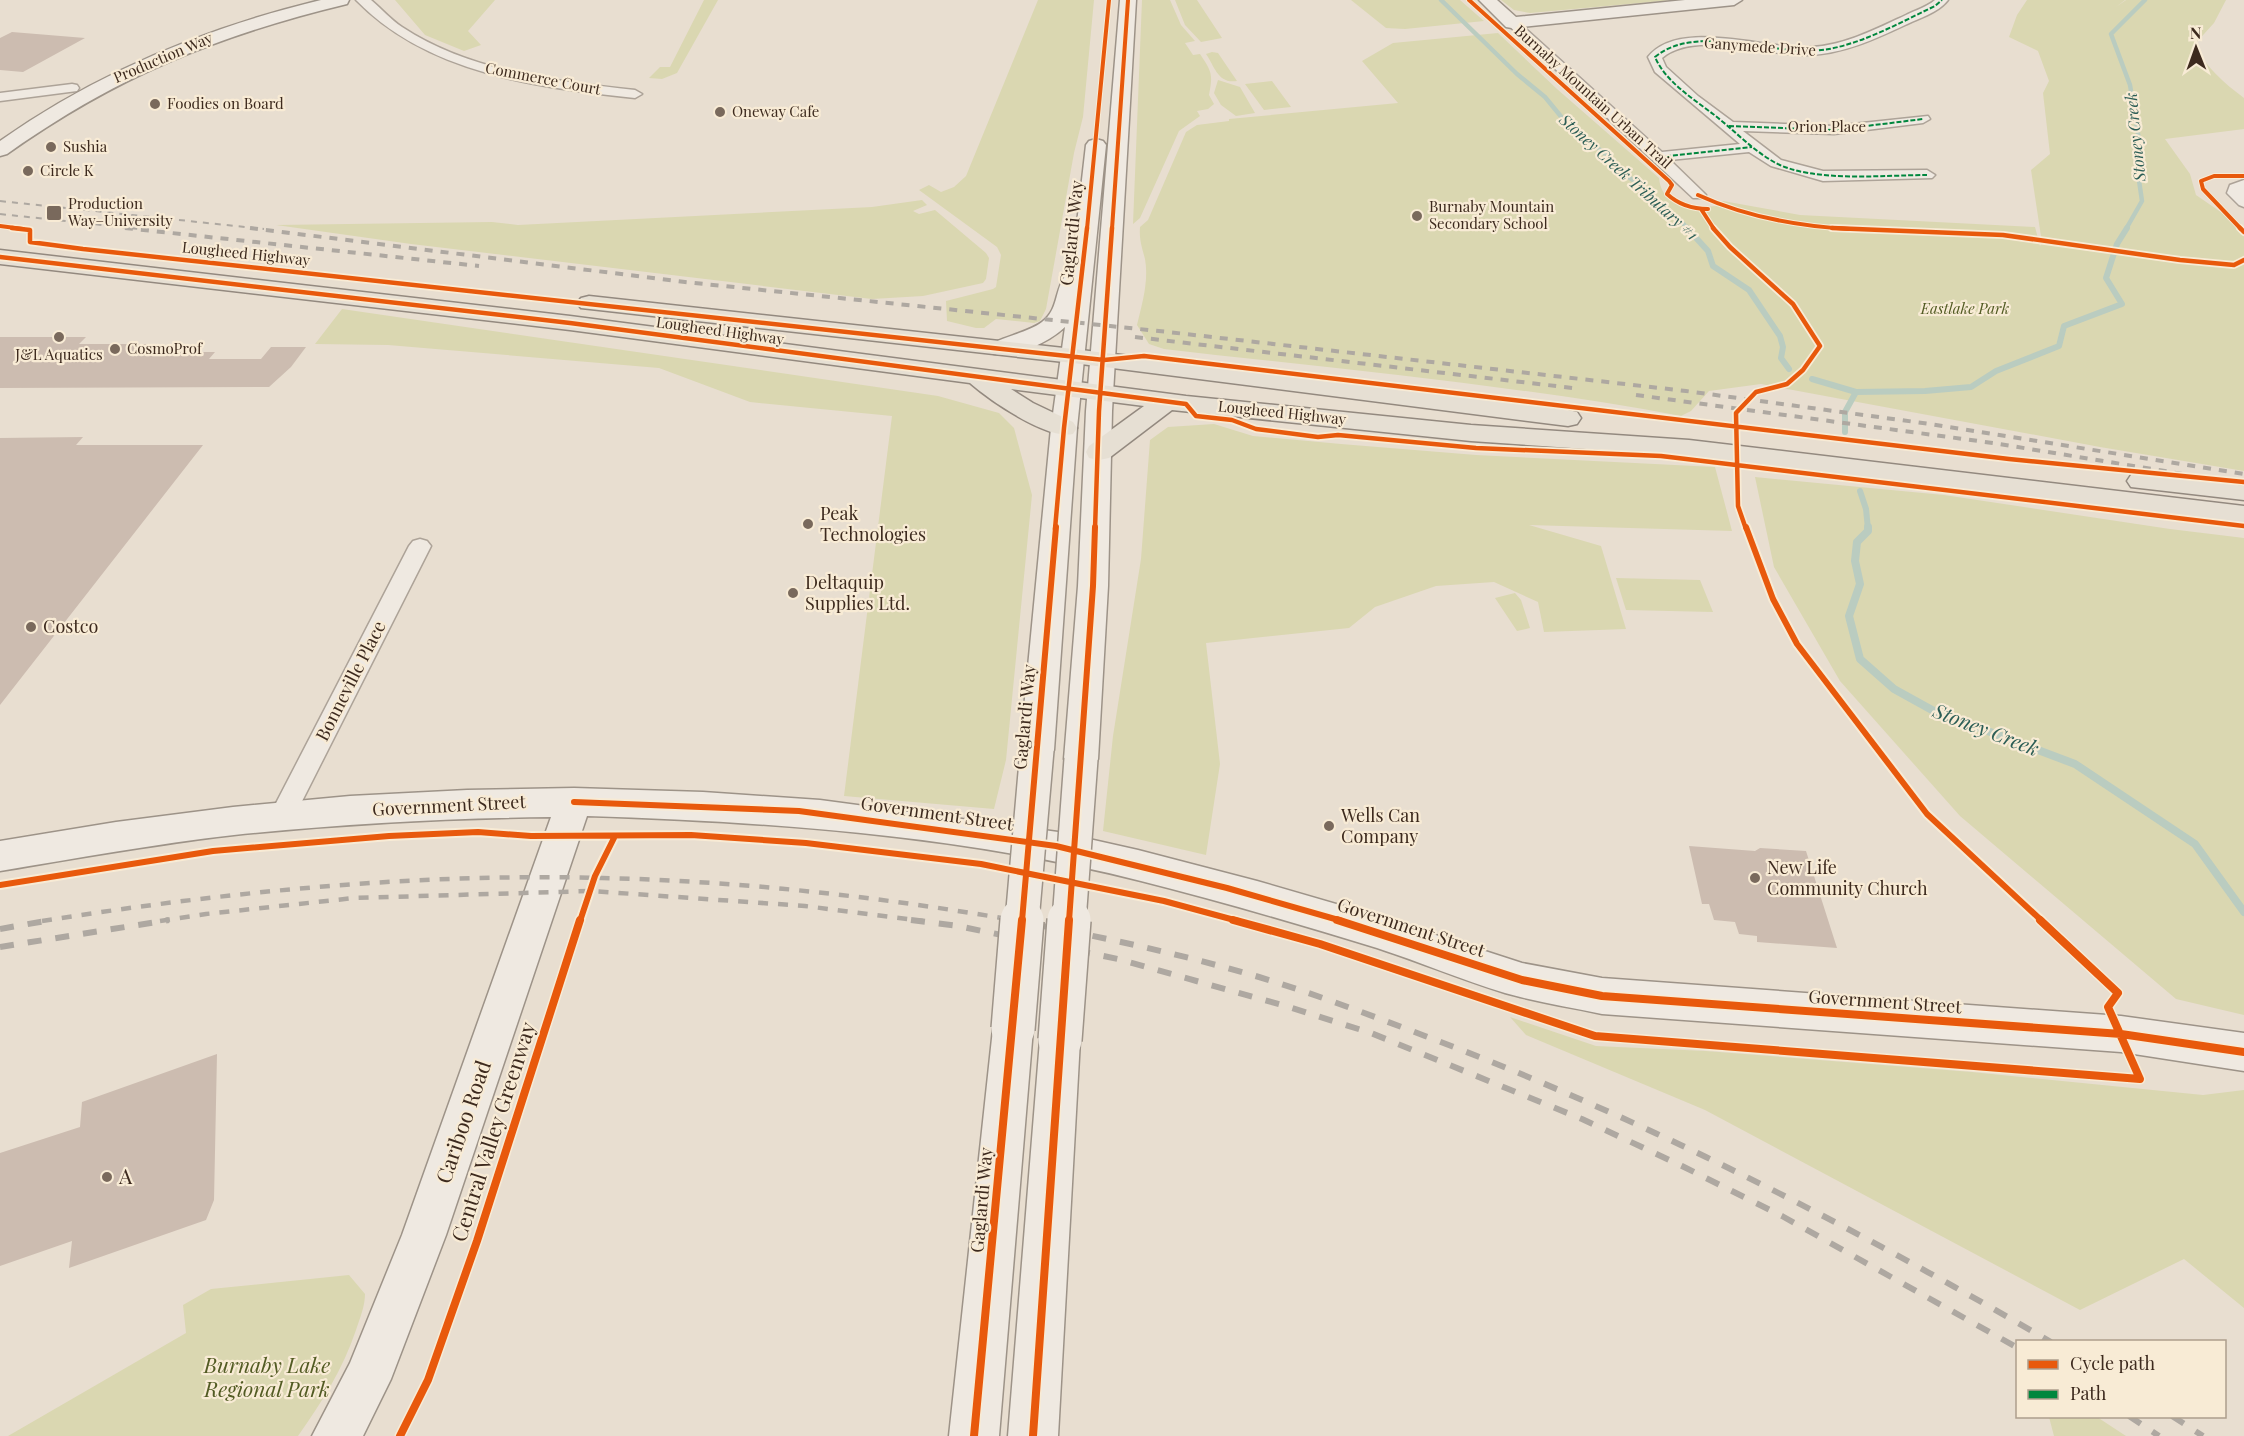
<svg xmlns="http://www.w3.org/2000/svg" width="2244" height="1436" font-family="'Playfair Display',serif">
<rect width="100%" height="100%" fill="#e8ded0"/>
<!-- green -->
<path fill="#dad7b1" d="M395 0H495L468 31 481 45 464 51 425 35Z
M704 0H718L677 73 662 79 649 78 660 67H670Z
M1038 0H1094L1083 117 1074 153 1046 309 1040 321 1034 323 996 319 984 328H976L947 321 946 301 993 289 996 287 1001 255 997 247 919 190 929 185 941 192 954 187 966 176Z
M1142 0H1170L1181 25 1195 41 1185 43 1193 55 1200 54C1212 72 1213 74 1209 95L1214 104 1208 109 1197 111 1200 116 1179 131 1140 218 1133 224Z
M1175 0H1197L1222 38 1201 42 1185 25Z
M1351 0H1460L1484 21 1405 29 1386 28Z
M1501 0H1673L1530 13 1514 10Z
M2027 0H2125L2116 7 2126 0H2226L2214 23 2194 45C2207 68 2224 83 2244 98V129L2165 139 2190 174 2196 195 2244 228V471L2100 447 1761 384 1709 391 1691 411 1681 416C1510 384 1336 369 1164 349L1149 344 1137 325C1142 304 1149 281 1145 259 1142 247 1139 240 1140 227L1148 220 1186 132 1197 125 1229 121V119L1398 103 1362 61 1393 43 1498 33 1557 89 1659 178C1661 201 1680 207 1700 211L1699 207 1717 206 1723 201 1800 215 2035 227 2040 246 2042 243 2031 170 2050 154 2043 93 2049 81 2038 51 2009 37 2017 15Z
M1212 52 1218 53 1237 81C1218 84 1215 67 1206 54Z
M1218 80 1240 87 1255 113 1236 116 1221 105 1214 93Z
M1272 81 1291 107 1264 110 1245 84Z
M922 200 927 205 913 211 919 214 935 210 986 253 989 258 986 279 983 283 923 296 872 299 411 244 276 225 492 222 518 225 872 207Z
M342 309 938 396 999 413 1014 428 1032 495 1006 760 994 809 844 796 892 416 750 402 659 368 388 345 315 344Z
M1214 424 1253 436 1341 444 1476 455 1715 467 1732 531 1529 525 1601 546 1626 629 1544 632 1538 602 1494 582 1436 586 1375 607 1349 628 1206 643 1220 764 1206 855 1103 831 1113 736 1141 559 1150 440 1168 427Z
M1755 477 1944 495 2170 529 2244 538V1015L2176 999 1960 816 1840 681 1774 567Z
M1616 578 1700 580 1713 612 1626 610Z
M1515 593 1521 600 1530 628 1517 631 1495 598Z
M1510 1017 1596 1046 1706 1051 1972 1072 2203 1095 2244 1090V1308L2184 1259 2080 1310 1705 1110 1526 1035Z
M349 1275 365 1294C365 1306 360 1318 356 1330 343 1369 322 1402 298 1436H8L186 1333 183 1305 211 1289Z
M2049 1417H2097L2126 1436H2054Z"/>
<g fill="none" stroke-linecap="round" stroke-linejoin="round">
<!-- stream-far2 -->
<path stroke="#baccc0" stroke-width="4.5" d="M1441 0 1517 74 1545 97 1568 125 1613 160 1623 173 1648 191 1653 203 1678 218 1688 229
M2126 229 2142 201 2135 153 2139 140 2130 85 2111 34 2145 0"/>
<!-- stream-far1 -->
<path stroke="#baccc0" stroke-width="6" d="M1687 228 1708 251 1713 266 1749 290 1780 336 1783 347 1781 358 1789 369
M1812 379 1856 392
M1845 432V412L1856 392 1925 391 1971 387 1996 371 2059 346 2064 326 2122 304 2106 278 2117 244 2127 228
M1860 491 1866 509 1868 529"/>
<!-- stream -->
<path stroke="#baccc0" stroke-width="8" d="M1868 527V531L1857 542 1855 561 1860 584 1849 616 1860 659 1894 689 1932 710 2075 764 2195 844 2244 912"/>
</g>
<!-- building -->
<path fill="#ccbcb0" d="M12 32 85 38 23 72 0 70V38Z
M0 337H86L79 344H151L144 352H215L209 359H261L271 347H306L291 367 269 387 0 388Z
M83 437 76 445H203L0 705V438Z
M1689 846 1755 851 1760 848 1806 851 1837 948 1757 942V936L1739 934 1735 922 1714 920 1709 904H1702Z
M217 1054 214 1200 206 1220 69 1268 72 1241 0 1266V1153L80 1127 82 1102Z"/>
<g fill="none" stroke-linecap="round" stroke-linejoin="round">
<!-- street casing -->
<g stroke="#ada398" stroke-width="3">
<path id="street" d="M356 0H371C382 9 390 19 402 27 470 72 556 81 635 90L642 94 635 98C537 87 428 74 356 0Z
M1935 0H1948C1938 13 1919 18 1905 25 1875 39 1843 54 1809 55 1768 57 1696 29 1662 58L1666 67 1698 96 1733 122 1834 126 1928 116 1930 119 1923 123 1834 134 1743 131 1781 160 1823 171 1927 170 1935 175 1932 178 1823 181 1771 166 1749 152 1670 160 1703 192 1706 195 1703 198H1693L1506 23 1508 20H1516L1662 152 1740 144 1655 72 1648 57C1680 17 1768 51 1812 47 1845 45 1876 29 1906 15 1916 10 1927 7 1935 0Z
M72 84 77 85 79 88 77 91 0 101V93Z
M2244 180V207L2239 205 2227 193 2230 185Z
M420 539 427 541 431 546 291 823 282 826 273 823 269 816 273 809 409 546 413 541Z"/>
</g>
<!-- secondary casing -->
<g stroke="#9d9388" stroke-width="3">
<path id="secondary" d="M321 0H349L347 4C218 35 115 77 7 154L0 156V141C98 72 205 28 321 0Z
M1120 0H1136L1112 411 1108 586 1098 759 1093 768 1081 772 1069 768 1064 759 1078 586 1086 411Z
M1479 0H1497L1516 17 1685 0H1742L1734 5 1512 28 1506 27Z
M1096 139 1103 141 1106 145 1077 428 1054 750 1049 759 1037 763 1025 759 1020 750 1051 428 1065 327C1048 343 1013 359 990 353L987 348C993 339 1028 333 1042 322 1059 309 1054 292 1065 276L1071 275 1086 145 1089 141Z
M574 788 703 792 820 800 1058 832 1138 850 1257 881 1374 915 1522 963 1602 978 2121 1016 2244 1033V1071L2121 1052 1602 1014C1569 1007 1537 1002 1505 993 1462 980 1420 962 1377 948 1299 924 1220 901 1141 881 960 835 772 822 587 816L446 1235 391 1379 363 1436H312L350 1363 402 1235 551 817C445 818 339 824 234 835 155 844 78 858 0 871V841L116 822 233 807 350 796 467 790Z
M1013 1011 1027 1016 1033 1029 999 1436H949L993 1029 999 1016Z
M1060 1021 1074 1027 1080 1040 1058 1436H1008L1040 1040 1046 1027Z"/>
</g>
<!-- primary casing -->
<g stroke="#93897f" stroke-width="3">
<path id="primary" d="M0 250 570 316 1186 396 1471 425 1689 440 2244 506V524L1689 456 1471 441 1172 410 1109 458 1099 460 1089 458 1086 452 1089 446 1144 406 1011 389 1033 403 1073 422 1077 428 1073 434C1047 440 991 401 970 383L570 330 0 264Z
M589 296 1073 349 1568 410 1577 412 1581 418 1577 424 1568 426 1073 363 581 308 577 303 581 298Z
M2141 472 2244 482V500L2131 487 2127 481 2131 475Z"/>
</g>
<!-- street -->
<use href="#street" fill="#efe9e1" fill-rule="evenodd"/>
<!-- secondary -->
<use href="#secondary" fill="#efe9e1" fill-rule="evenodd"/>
<!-- primary -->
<use href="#primary" fill="#e6dfd3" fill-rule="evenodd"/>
<!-- rail-far3 -->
<path stroke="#aea8a1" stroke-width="2" stroke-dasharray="6 6" stroke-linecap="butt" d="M0 201 264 229
M0 214 139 229"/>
<!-- rail-far2 -->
<path stroke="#aea8a1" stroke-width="4" stroke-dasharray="8 8" stroke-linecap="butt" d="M125 228 479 266
M250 228 685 282 1168 332 1686 391 1930 424 2244 474
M1135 337 1573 388
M1636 395 1993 443 2244 484"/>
<!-- rail-far1 -->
<path stroke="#aea8a1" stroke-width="4.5" stroke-dasharray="10 10" stroke-linecap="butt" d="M42 921C226 892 414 873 602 878 742 881 881 897 1019 921
M160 921 206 914 354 898 591 891 805 906 923 921"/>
<!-- rail -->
<path stroke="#aea8a1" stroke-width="6" stroke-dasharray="14 14" stroke-linecap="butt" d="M911 920 958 926 1118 959 1289 1007 1371 1033 1582 1119 1682 1166 1782 1216 2018 1348
M1010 920C1094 935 1177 953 1259 977 1315 994 1370 1015 1425 1036 1643 1118 1850 1225 2051 1342
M0 929 51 920
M0 947 169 920
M2129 1416 2159 1436
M2172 1416 2203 1436"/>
<!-- secondary-bridge-far1 casing -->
<g stroke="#9d9388" stroke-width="36" stroke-linecap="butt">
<path id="secondary-bridge-far1" d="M1022 921 1037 750
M1069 921 1081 759"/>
</g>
<!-- secondary-bridge casing -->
<g stroke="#9d9388" stroke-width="46" stroke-linecap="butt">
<path id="secondary-bridge" d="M1013 1029 1022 920
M1060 1040 1069 920"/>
</g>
<!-- secondary-bridge-far1 -->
<use href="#secondary-bridge-far1" stroke="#efe9e1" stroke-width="33"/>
<!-- secondary-bridge -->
<use href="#secondary-bridge" stroke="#efe9e1" stroke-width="43"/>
<!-- quiet -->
<path stroke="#00873e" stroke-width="2" stroke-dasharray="5 2" stroke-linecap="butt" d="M1729 126 1834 130 1923 119
M1659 157 1752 147
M1927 175C1884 175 1811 183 1774 162 1751 149 1733 129 1713 114 1692 98 1665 81 1655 57 1698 21 1776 59 1829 49 1866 42 1901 22 1935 6L1942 0"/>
<!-- cycleway-far3 casing -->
<g stroke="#f8ebd5" stroke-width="6">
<path id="cycleway-far3" d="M1469 0 1669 181 1672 185 1667 194C1679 205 1692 209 1708 209
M1698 195C1746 217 1796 226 1849 229
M1701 209 1714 229
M0 226 23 229
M1087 229 1109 0
M1112 229 1128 0
M2241 229 2203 189 2201 181 2214 176H2244"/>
</g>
<!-- cycleway-far2 casing -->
<g stroke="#f8ebd5" stroke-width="8">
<path id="cycleway-far2" d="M12 228 30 230V242L83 249 1104 360 1144 356 2009 459 2244 482
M1713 228 1730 247 1793 304 1820 346 1803 370 1787 384 1756 392 1736 413 1738 506 1746 529
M1832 228 2003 235 2180 260 2234 265 2244 260
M2240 228 2244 232
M0 257 570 323 1186 404 1196 416 1232 420 1256 429 1318 437 1338 435 1476 448 1661 456 2244 526
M1055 529 1064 428 1087 228
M1095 529 1099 411 1112 228"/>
</g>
<!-- cycleway-far1 casing -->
<g stroke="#f8ebd5" stroke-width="10">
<path id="cycleway-far1" d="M1746 527 1773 599 1797 644 1927 814 2042 921
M574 802 799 811 1056 846 1227 888 1342 921
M0 885 213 851 389 836 478 832 531 836 691 835 806 843 981 864 1164 901 1238 921
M580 921 595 876 615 836
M1022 921 1056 527
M1069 921 1093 586 1095 527"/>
</g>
<!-- cycleway casing -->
<g stroke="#f8ebd5" stroke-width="11">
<path id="cycleway" d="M1233 920 1320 944 1595 1036 2140 1079 2108 1007 2118 993 2040 920
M1337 920 1522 980 1602 996 2121 1034 2244 1052
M400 1436 428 1380 477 1241 580 920
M974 1436 1022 920
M1033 1436 1069 920"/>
</g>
<!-- cycleway-far3 -->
<use href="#cycleway-far3" stroke="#e8590c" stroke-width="4"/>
<!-- cycleway-far2 -->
<use href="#cycleway-far2" stroke="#e8590c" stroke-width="4.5"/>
<!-- cycleway-far1 -->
<use href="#cycleway-far1" stroke="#e8590c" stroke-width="6"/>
<!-- cycleway -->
<use href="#cycleway" stroke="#e8590c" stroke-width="8"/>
</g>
<!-- markers -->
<g fill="#79695c" stroke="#f8ebd5" stroke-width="2">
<circle cx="155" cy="104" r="6"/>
<circle cx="720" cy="112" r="6"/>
<circle cx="51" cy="147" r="6"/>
<circle cx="28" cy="171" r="6"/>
<rect x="46" y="205" width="16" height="16" rx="3"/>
<circle cx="1417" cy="216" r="6"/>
<circle cx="59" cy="337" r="6"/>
<circle cx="115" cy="349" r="6"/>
<circle cx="808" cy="524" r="6"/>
<circle cx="793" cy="593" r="6"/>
<circle cx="31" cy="627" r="6"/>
<circle cx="1329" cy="826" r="6"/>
<circle cx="1755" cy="878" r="6"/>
<circle cx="107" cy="1177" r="6"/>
</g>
<g text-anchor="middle" stroke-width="4.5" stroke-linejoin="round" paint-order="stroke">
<!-- far-street labels -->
<g font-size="15" fill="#3d2a1e" stroke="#f8ebd5">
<text transform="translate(1760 47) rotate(4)" y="5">Ganymede Drive</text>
<text transform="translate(163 58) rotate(-23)" y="5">Production Way</text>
<text transform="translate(543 79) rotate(11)" y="5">Commerce Court</text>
<text transform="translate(1593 97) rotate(42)" y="5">Burnaby Mountain Urban Trail</text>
<text x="1827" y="132">Orion Place</text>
<text transform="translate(246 254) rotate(6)" y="5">Lougheed Highway</text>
<text transform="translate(720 331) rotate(8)" y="5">Lougheed Highway</text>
<text transform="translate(1282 413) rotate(6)" y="5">Lougheed Highway</text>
</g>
<!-- far-poi labels -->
<g font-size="15" fill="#3d2a1e" stroke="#f8ebd5" text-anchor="start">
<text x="167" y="109">Foodies on Board</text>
<text x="732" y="117">Oneway Cafe</text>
<text x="63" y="152">Sushia</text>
<text x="40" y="176">Circle K</text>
<text x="68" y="209">Production<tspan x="68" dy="17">Way–University</tspan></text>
<text x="1429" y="212">Burnaby Mountain<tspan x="1429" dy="17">Secondary School</tspan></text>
<text x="127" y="354">CosmoProf</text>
<text x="59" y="360" text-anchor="middle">J&amp;L Aquatics</text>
</g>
<!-- far-park labels -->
<g font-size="15" font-style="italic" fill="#525b23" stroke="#f8ebd5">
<text x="1965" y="314">Eastlake Park</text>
</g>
<!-- far-water labels -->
<g font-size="16" font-style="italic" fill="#2c5e56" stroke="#f8ebd5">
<text transform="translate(2135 137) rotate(-96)" y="6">Stoney Creek</text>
<text transform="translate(1629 177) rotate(42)" y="6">Stoney Creek Tributary #1</text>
</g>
<!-- street labels -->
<g font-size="18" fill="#3d2a1e" stroke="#f8ebd5">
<text transform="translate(1072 233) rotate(-84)" y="6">Gaglardi Way</text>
<text transform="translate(351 681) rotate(-63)" y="6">Bonneville Place</text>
<text transform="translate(1025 717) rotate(-85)" y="6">Gaglardi Way</text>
<text transform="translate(449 806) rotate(-3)" y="6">Government Street</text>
<text transform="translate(937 814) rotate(8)" y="6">Government Street</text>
<text transform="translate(1411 928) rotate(18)" y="6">Government Street</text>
<text transform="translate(1885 1002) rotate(4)" y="6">Government Street</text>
<text transform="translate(982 1200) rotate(-85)" y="6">Gaglardi Way</text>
</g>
<!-- poi labels -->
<g font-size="18" fill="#3d2a1e" stroke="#f8ebd5" text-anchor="start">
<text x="820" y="520">Peak<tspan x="820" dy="21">Technologies</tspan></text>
<text x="805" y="589">Deltaquip<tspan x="805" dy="21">Supplies Ltd.</tspan></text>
<text x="43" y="633">Costco</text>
<text x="1341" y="822">Wells Can<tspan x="1341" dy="21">Company</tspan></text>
<text x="1767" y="874">New Life<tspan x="1767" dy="21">Community Church</tspan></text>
</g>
<!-- water labels -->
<g font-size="20" font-style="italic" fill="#2c5e56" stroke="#f8ebd5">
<text transform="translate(1986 730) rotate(21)" y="7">Stoney Creek</text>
</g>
<!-- near-street labels -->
<g font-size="21" fill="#3d2a1e" stroke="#f8ebd5">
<text transform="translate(464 1122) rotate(-71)" y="7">Cariboo Road</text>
<text transform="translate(494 1132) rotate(-72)" y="7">Central Valley Greenway</text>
</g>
<!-- near-poi labels -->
<g font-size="21" fill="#3d2a1e" stroke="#f8ebd5" text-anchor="start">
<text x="119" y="1184">A</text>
</g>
<!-- near-park labels -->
<g font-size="21" font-style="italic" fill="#525b23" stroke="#f8ebd5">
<text x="267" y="1373">Burnaby Lake<tspan x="267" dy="24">Regional Park</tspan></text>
</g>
</g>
<!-- legend -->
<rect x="2016" y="1340" width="210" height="78" fill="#f8ebd5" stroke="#ad9e8c" stroke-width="1.5"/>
<rect x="2028" y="1360" width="30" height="9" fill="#e8590c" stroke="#ad9e8c" stroke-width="1.5"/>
<text x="2070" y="1370" font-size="18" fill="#3d2a1e">Cycle path</text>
<rect x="2028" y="1390" width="30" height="9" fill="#00873e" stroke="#ad9e8c" stroke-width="1.5"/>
<text x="2070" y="1400" font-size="18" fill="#3d2a1e">Path</text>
<!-- north arrow -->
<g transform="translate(2196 48) rotate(359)" stroke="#f8ebd5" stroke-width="4.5" paint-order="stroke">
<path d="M0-4.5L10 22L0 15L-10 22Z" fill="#3d2a1e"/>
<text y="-9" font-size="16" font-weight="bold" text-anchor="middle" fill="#3d2a1e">N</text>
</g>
</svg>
